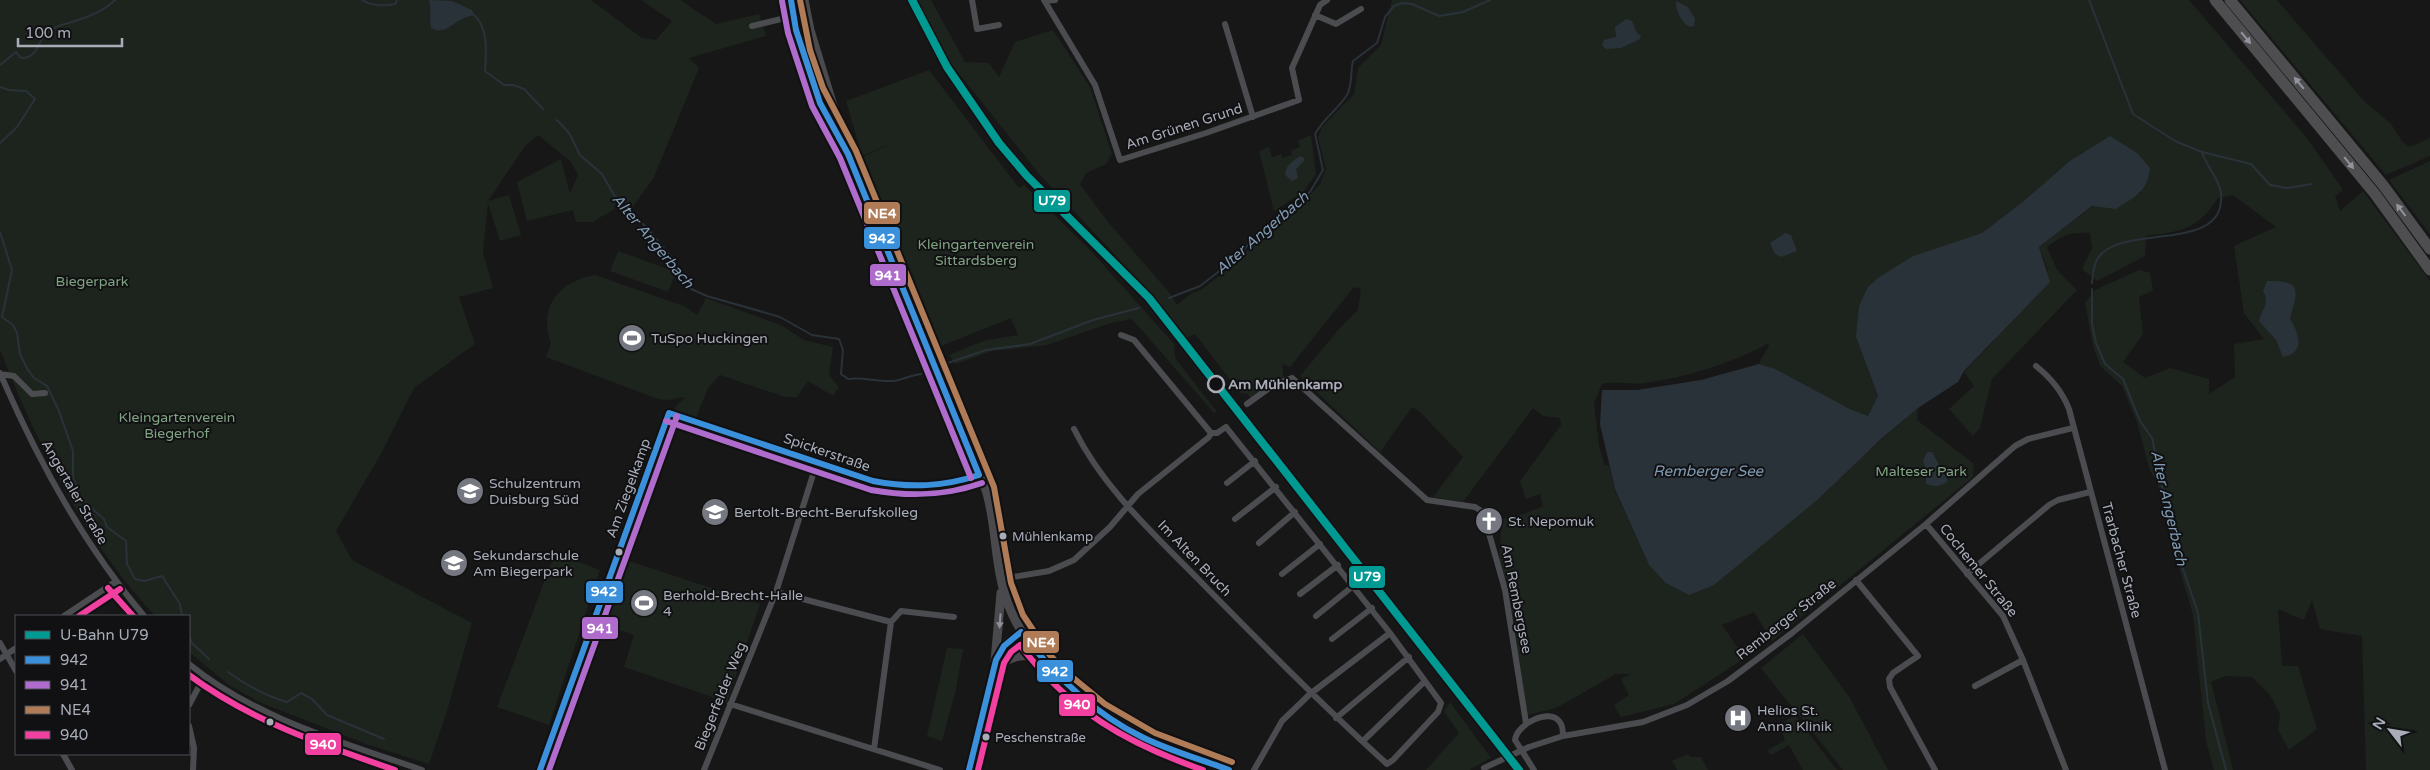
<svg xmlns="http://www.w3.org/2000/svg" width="2430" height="770" font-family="'Varela Round',sans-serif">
<rect width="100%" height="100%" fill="#171717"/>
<!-- green -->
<path fill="#1d241e" d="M0 0H591L642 38 656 40 672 21 641 0H680L716 24 759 14 766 36 689 58 699 68 654 177 627 215 616 202 613 210 592 222H576L573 210 527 221 517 182 561 159 570 194 578 175 571 162 538 135 525 146 488 201 509 195 521 235 500 241 488 203 483 252 493 288 459 297 475 344 414 388 382 452 336 531 352 560 472 623 447 711 429 764 366 744 259 702 229 685 189 652V616H155C85 541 37 444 0 350Z
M916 0H931L965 62 989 63 999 77 1015 42 1053 30 1090 87 1112 154 1106 164 1086 173 1080 184 1108 222 1168 291 1177 305 1192 293 1201 290 1233 265 1276 221 1311 194 1320 184 1326 169 1318 138 1322 127 1354 94 1358 68 1381 45 1392 0H2189L2307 138 2343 190 2335 196 2340 211 2363 191 2430 281V770H2366L2362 636 2320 629 2312 600 2304 620 2278 609 2282 666H2298L2317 729 2289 750 2278 730 2280 714 2270 695 2252 677 2226 676 2211 682 2233 770H2214L2206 741 2193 615 2172 544 2158 484 2150 471 2137 422 2122 386 2100 366 2093 346 2085 303 2095 290 2139 270 2150 273 2153 290 2139 297 2143 334 2123 362 2145 378 2170 368 2209 379V394L2235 377 2234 344 2264 339 2244 313 2234 246 2276 227 2233 195 2218 198C2197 230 2182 231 2146 236L2145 256 2097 281 2082 269 2092 248 2090 233C2069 232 2064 235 2047 247L2057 270 2077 290 1992 379 1980 428 1973 436 1949 409 1974 386 1964 372 1991 344 2048 270 2039 247 2093 206 2142 192 2025 200 1982 233 1913 256 1856 337 1878 397 1868 416C1830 402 1797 377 1759 364 1761 356 1768 352 1769 343 1731 364 1687 377 1644 383 1631 385 1615 380 1602 384L1594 403 1599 446 1604 464 1609 466 1615 490 1649 565 1714 585 1918 408 1917 420 1974 464 1973 477 1772 641 1754 612 1722 625 1745 658 1674 704 1621 717 1614 705 1629 695 1621 679 1631 674H1616L1556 708 1527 715 1499 558 1502 519 1524 514 1543 506 1540 494 1526 499 1520 481 1561 425 1560 418 1543 416 1533 408 1463 502 1433 497 1463 457 1420 412 1412 407 1380 452 1300 376 1339 329 1358 310 1361 289 1354 287 1290 367 1282 364 1284 380 1252 401 1248 394 1240 393 1195 334 1187 338 1149 291 1041 176 952 65Z
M2240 0H2277L2364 101 2391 124 2402 141 2407 146H2413L2430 138V156L2386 175Z
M929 70 1019 188 1024 185 1091 251 1174 344 1175 358 1217 412 1214 413 1132 319 1111 323 1047 345 992 351 956 364 949 355 983 341 1018 335 1011 318 936 348 858 159 899 140 862 156 846 101Z
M1311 135 1316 174 1303 192 1274 211 1259 151 1269 147 1272 157 1281 154 1282 158 1292 155 1291 151 1300 147 1298 141Z
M2430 161V234L2389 180Z
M618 251 676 272 668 292 610 271Z
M595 275 684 306 697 315 706 298 781 325 804 340 833 347 829 375 839 387 833 396 808 381 797 397H785L720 375 708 388 696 418 673 410 685 397 668 400 658 399 546 357 551 344C538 307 558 282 595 275Z
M555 553 600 570 549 725 497 707Z
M623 559 760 604 727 702 624 667 634 635 601 624Z
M1803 634 1850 698 1888 770H1843L1761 668Z
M947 648 963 649 956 689 942 741 927 736Z
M1450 702 1491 758 1469 770H1426L1459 733 1444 712Z
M1795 715 1837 770H1803L1789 745 1771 755 1768 750 1785 740 1779 725Z
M1688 754 1691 757H1701L1708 770H1677L1672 761Z"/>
<!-- water -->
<path fill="#2a3239" d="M429 0 452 1 472 10 474 15C470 16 465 17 462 19 451 24 445 35 431 28 429 18 432 9 429 0Z
M1676 1 1688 7 1695 19 1694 26 1690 27C1682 24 1675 9 1676 1Z
M1626 19 1632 21 1637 33 1641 36 1640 39 1621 48 1606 49 1602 45 1604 40 1616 37 1615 27Z
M2110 136 2137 153 2150 168C2147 193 2135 196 2116 209L2092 206 2039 247 2050 282 1964 371 1958 382 1918 408 1880 440 1817 500 1714 585 1689 595 1666 583 1649 565 1615 489 1600 424 1602 390H1637L1701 380 1759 364 1775 369 1850 409 1868 416 1878 396 1856 337 1859 306 1868 287 1878 278 1913 256 1982 233 2025 200 2070 161Z
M1301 156 1304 158V161L1296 169 1298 178 1292 181 1285 175C1285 166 1293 160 1301 156Z
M1785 233 1791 235 1797 251 1781 257 1775 254 1770 243Z
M2267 281C2304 280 2297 292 2290 318 2298 333 2307 352 2283 357L2276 340 2259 321C2261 310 2271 303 2263 291Z
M1927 452H1932L1948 481C1940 487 1935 487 1926 484V469L1923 461Z"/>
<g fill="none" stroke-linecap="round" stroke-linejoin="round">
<!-- stream -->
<path stroke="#2a3239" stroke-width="2" d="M362 0C371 6 385 6 395 4L397 0
M2089 0 2133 114 2175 141 2202 152C2206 166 2219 178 2221 193 2227 255 2122 222 2098 258 2093 265 2093 275 2092 283
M473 14C489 27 486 53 485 71L504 85H513L524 89 543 109
M0 65 16 52 21 58C39 59 37 39 49 31 58 24 68 24 78 20 91 16 106 9 115 0
M0 87 9 90 26 91 35 99 17 127 0 143
M557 120 569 133 580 155 602 174 614 195 648 229 672 258 691 289 707 296 780 317 812 335 839 339 843 350 841 374 848 379C863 377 877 382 893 381 902 380 911 375 921 374
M2202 152 2251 164 2270 185 2287 188 2312 184
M0 232 12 270 2 317 13 325 17 333 20 354 28 370 34 378 47 386 59 411 73 451V477L81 499 104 519 107 527 126 541 127 564 135 579 144 581 162 576 180 604 182 616
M2092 289V324L2096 343 2105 364 2123 379 2140 421 2152 438 2174 543 2198 613 2208 703 2226 770
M1169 298 1200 286 1231 262 1273 220 1310 192 1323 170 1315 134C1323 119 1338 109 1347 95 1353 84 1350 72 1353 61L1377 43 1385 17 1394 6 1402 3 1412 4 1439 16 1463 12 1490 0
M948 363 986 350 1030 344 1093 320 1139 308
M189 636 192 643 209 659
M228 672C246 685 265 696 287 702L301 693 312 699 327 715 384 739
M381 770 382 767"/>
<!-- minor -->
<path stroke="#4b4c50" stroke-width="6" d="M972 0 977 29 999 25
M1044 0 1095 85 1120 160 1206 133 1299 100 1292 68 1320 5 1327 0
M1045 1 1055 0
M1315 15 1336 24 1361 9
M1225 24 1253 117
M752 26 806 13
M1121 335 1134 340 1211 433
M2036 366C2051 378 2062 391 2069 409L2165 770
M0 373C37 459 83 544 144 616
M0 374 14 376 32 394 45 393
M1247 404 1272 386 1292 378 1427 500 1475 507 1483 512 1505 590 1526 723
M1074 429C1103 488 1154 534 1200 581 1261 643 1322 705 1387 764L1393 760 1438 712 1441 703 1390 633
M1211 433H1217L1226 427 1390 633 1310 694 1282 721 1254 770
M1227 483 1255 461
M1235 519 1276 487
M1926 524 2003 616 2023 660 2066 770
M1259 543 1295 512
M1282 574 1320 544
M1967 574 2049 505 2058 500 2090 492
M1001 579 1049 571 1074 560 1110 527 1138 494 1209 437 1211 433
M1856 580 1918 656 1893 673 1889 679 1890 687 1935 770
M776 592 891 622 874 749
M1300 594 1338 565
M64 616 115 582
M1316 616 1353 586
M891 622 901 611 954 617
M1332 639 1372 608
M0 643 16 671
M0 659 16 648
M189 664C255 718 342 742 422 770
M1975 686 2023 660
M730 704 940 770
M189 705 204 677
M1336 718 1409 657
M189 726 194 748 193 770
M1363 741 1425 681
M1529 747 1563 736 1643 722 1687 705 1728 681 1792 633 1926 524 2015 446 2028 439 2073 428
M63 754 72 770
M540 770 669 413 873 481C909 489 944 489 979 475
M704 770 776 592 817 462
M1534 770 1515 740C1517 724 1549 708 1559 721 1563 725 1563 731 1563 736"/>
<!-- secondary -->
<path stroke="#4a4a4e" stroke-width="9" d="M783 0 790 16
M791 0C795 34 805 72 820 103 828 121 839 137 848 154L986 490C997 525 994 563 1006 598 1024 655 1087 709 1141 736 1169 750 1200 759 1229 770
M804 0 810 30 841 132
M998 655 1008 642 1021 632
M996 673C1004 655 1025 652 1042 660
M969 770 994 673 1001 593"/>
<!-- motorway -->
<path stroke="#4e4e51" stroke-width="11" d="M2215 0 2375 194 2430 270
M2230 0 2383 185 2430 249"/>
<!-- minor-bridge -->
<path stroke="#4b4c50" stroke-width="6" d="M1484 768 1529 747"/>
<!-- bus-1 casing -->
<g stroke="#111113" stroke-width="10">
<path id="bus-1" d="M791 0 796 30 820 103 848 154 979 475
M669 413 873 481C910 488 943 487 979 475
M540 770 669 413
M969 770 996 660 1004 646 1021 632C1054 675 1093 713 1142 737 1170 751 1200 759 1229 770"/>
</g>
<!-- bus-2 casing -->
<g stroke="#111113" stroke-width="10">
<path id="bus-2" d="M782 1 788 33 812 106 840 158 971 478
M666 421 871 490C910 497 945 496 982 483
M549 770 677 416"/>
</g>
<!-- bus-3 casing -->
<g stroke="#111113" stroke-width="10">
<path id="bus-3" d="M800 0 810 50 823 88 856 151 994 487 1011 583 1023 615 1049 654 1066 672 1105 704 1155 733 1232 762"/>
</g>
<!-- bus-4 casing -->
<g stroke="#111113" stroke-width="10">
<path id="bus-4" d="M108 588 133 616
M79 616 120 589
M189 675C251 721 322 745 395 770
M978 770 1004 663 1011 652 1020 645C1070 711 1126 743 1203 770"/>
</g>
<!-- bus-1 -->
<use href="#bus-1" stroke="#3a90db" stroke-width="6"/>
<!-- bus-2 -->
<use href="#bus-2" stroke="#b06ccc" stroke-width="6"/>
<!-- bus-3 -->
<use href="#bus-3" stroke="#b07c57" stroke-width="6"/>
<!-- bus-4 -->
<use href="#bus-4" stroke="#f240a1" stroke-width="6"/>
<!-- metro-1 casing -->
<g stroke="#111113" stroke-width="11">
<path id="metro-1" d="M912 0 947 67 999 143 1027 176 1149 298 1519 770"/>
</g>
<!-- metro-1 -->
<use href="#metro-1" stroke="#009a93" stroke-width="8"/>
</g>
<!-- one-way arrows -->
<defs><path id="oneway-solid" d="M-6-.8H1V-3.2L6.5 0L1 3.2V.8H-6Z" transform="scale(1.25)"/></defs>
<g fill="#92959e">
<use href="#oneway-solid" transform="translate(2246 38) rotate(50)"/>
<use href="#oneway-solid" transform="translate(2299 83) rotate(-130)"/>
<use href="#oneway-solid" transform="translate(2349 163) rotate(51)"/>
<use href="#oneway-solid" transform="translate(2401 210) rotate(-127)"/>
</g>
<use fill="#8c8f98" href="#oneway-solid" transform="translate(1000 621) rotate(94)"/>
<!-- icons -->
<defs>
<g id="stadium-disc" transform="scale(1.4375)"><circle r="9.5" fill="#757880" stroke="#111113"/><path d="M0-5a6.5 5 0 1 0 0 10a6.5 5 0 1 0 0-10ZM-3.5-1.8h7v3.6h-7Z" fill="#fff"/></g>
<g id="school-disc" transform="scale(1.4375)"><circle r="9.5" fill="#757880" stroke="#111113"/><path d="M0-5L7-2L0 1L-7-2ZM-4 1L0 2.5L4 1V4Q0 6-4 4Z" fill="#fff"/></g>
<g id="church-disc" transform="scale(1.4375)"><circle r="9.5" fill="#757880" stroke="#111113"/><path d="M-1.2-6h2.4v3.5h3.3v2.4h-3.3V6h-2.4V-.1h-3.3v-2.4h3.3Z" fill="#fff"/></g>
<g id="hospital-disc" transform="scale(1.4375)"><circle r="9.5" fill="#757880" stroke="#111113"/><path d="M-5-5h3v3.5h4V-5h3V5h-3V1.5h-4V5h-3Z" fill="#fff"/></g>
</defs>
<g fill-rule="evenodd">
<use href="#stadium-disc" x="632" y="338"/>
<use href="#school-disc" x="470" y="491"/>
<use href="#school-disc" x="715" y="512"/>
<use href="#church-disc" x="1489" y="521"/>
<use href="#school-disc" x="454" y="563"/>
<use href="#stadium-disc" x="644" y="603"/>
<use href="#hospital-disc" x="1738" y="718"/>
</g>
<!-- markers -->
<circle fill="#111113" stroke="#a8adb8" stroke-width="2.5" cx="1216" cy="384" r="8"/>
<g fill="#a8adb8" stroke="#111113" stroke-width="2">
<circle cx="1003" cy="536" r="4.5"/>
<circle cx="619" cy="552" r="4.5"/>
<circle cx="270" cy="722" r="4.5"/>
<circle cx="986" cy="737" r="4.5"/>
</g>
<g text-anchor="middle" stroke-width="4" stroke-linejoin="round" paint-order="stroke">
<!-- bus labels -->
<g font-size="13" fill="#a8adb8" stroke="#111113" text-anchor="start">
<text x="1012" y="541">Mühlenkamp</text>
<text x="995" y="742">Peschenstraße</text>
</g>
<!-- street labels -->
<g font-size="14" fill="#a8adb8" stroke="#111113">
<text transform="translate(1184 126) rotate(-18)" y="5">Am Grünen Grund</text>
<text transform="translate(827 452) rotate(19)" y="5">Spickerstraße</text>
<text transform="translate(628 488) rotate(-70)" y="5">Am Ziegelkamp</text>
<text transform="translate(75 492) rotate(60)" y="5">Angertaler Straße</text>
<text transform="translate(1195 558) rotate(46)" y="5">Im Alten Bruch</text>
<text transform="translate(2122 560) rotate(75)" y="5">Trarbacher Straße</text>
<text transform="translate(1979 570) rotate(51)" y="5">Cochemer Straße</text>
<text transform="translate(1517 599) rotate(79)" y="5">Am Rembergsee</text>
<text transform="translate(1786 619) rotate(-38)" y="5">Remberger Straße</text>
<text transform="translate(720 696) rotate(-68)" y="5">Biegerfelder Weg</text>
</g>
<!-- park labels -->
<g font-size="14" fill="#7fa381" stroke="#111113">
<text x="976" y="249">Kleingartenverein<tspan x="976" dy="16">Sittardsberg</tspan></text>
<text x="92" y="286">Biegerpark</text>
<text x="177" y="422">Kleingartenverein<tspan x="177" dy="16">Biegerhof</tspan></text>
<text x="1921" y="476">Malteser Park</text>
</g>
<!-- poi labels -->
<g font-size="14" fill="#a8adb8" stroke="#111113" text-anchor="start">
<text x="651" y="343">TuSpo Huckingen</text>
<text x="489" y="488">Schulzentrum<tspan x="489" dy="16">Duisburg Süd</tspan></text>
<text x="734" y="517">Bertolt-Brecht-Berufskolleg</text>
<text x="1508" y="526">St. Nepomuk</text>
<text x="473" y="560">Sekundarschule<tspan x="473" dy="16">Am Biegerpark</tspan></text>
<text x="663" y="600">Berhold-Brecht-Halle<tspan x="663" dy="16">4</tspan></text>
<text x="1757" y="715">Helios St.<tspan x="1757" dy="16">Anna Klinik</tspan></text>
</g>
<!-- stop labels -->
<g font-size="14" font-weight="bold" fill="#a8adb8" stroke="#111113" text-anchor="start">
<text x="1228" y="389">Am Mühlenkamp</text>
</g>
<!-- water labels -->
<g font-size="15" font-style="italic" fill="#7f9bb3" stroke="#111113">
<text transform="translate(1262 233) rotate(-41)" y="5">Alter Angerbach</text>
<text transform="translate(653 241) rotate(50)" y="5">Alter Angerbach</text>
<text x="1708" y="476">Remberger See</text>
<text transform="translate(2169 508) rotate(77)" y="5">Alter Angerbach</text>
</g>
</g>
<g stroke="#111113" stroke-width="2">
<rect x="1033" y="189" width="38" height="24" rx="5" fill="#009a93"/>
<rect x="863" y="201" width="38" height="24" rx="5" fill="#b07c57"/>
<rect x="863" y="226" width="38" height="24" rx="5" fill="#3a90db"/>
<rect x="869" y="263" width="38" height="24" rx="5" fill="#b06ccc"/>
<rect x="1348" y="565" width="38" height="24" rx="5" fill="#009a93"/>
<rect x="585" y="580" width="39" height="24" rx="5" fill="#3a90db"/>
<rect x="581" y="616" width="38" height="24" rx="5" fill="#b06ccc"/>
<rect x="1022" y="630" width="38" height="24" rx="5" fill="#b07c57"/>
<rect x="1036" y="659" width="38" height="24" rx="5" fill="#3a90db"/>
<rect x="1058" y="693" width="38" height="24" rx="5" fill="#f240a1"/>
<rect x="304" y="732" width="38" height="24" rx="5" fill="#f240a1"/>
</g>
<g font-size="14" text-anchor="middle" font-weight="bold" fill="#fff">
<text x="1052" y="205">U79</text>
<text x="882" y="218">NE4</text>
<text x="882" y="243">942</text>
<text x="888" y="280">941</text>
<text x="1367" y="581">U79</text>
<text x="604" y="596">942</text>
<text x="600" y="633">941</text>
<text x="1041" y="647">NE4</text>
<text x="1055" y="676">942</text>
<text x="1077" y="709">940</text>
<text x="323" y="749">940</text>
</g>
<!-- legend -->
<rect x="15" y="615" width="175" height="140" fill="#111113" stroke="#4d4f55"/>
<rect x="25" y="631" width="25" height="8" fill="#009a93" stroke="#4d4f55"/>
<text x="60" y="640" font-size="15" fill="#a8adb8">U-Bahn U79</text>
<rect x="25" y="656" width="25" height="8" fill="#3a90db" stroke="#4d4f55"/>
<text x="60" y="665" font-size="15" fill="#a8adb8">942</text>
<rect x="25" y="681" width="25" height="8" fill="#b06ccc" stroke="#4d4f55"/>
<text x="60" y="690" font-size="15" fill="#a8adb8">941</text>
<rect x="25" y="706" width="25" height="8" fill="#b07c57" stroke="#4d4f55"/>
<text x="60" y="715" font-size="15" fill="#a8adb8">NE4</text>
<rect x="25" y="731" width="25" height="8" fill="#f240a1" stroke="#4d4f55"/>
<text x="60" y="740" font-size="15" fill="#a8adb8">940</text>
<!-- north arrow -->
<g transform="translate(2390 730) rotate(301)" stroke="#111113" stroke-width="4" paint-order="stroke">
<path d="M0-4L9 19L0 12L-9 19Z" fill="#a8adb8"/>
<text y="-8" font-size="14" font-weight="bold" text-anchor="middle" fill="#a8adb8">N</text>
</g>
<!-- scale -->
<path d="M18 38v8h104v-8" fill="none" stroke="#a8adb8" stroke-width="2.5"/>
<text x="25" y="38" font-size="15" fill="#a8adb8" stroke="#111113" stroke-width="4" paint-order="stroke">100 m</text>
</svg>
